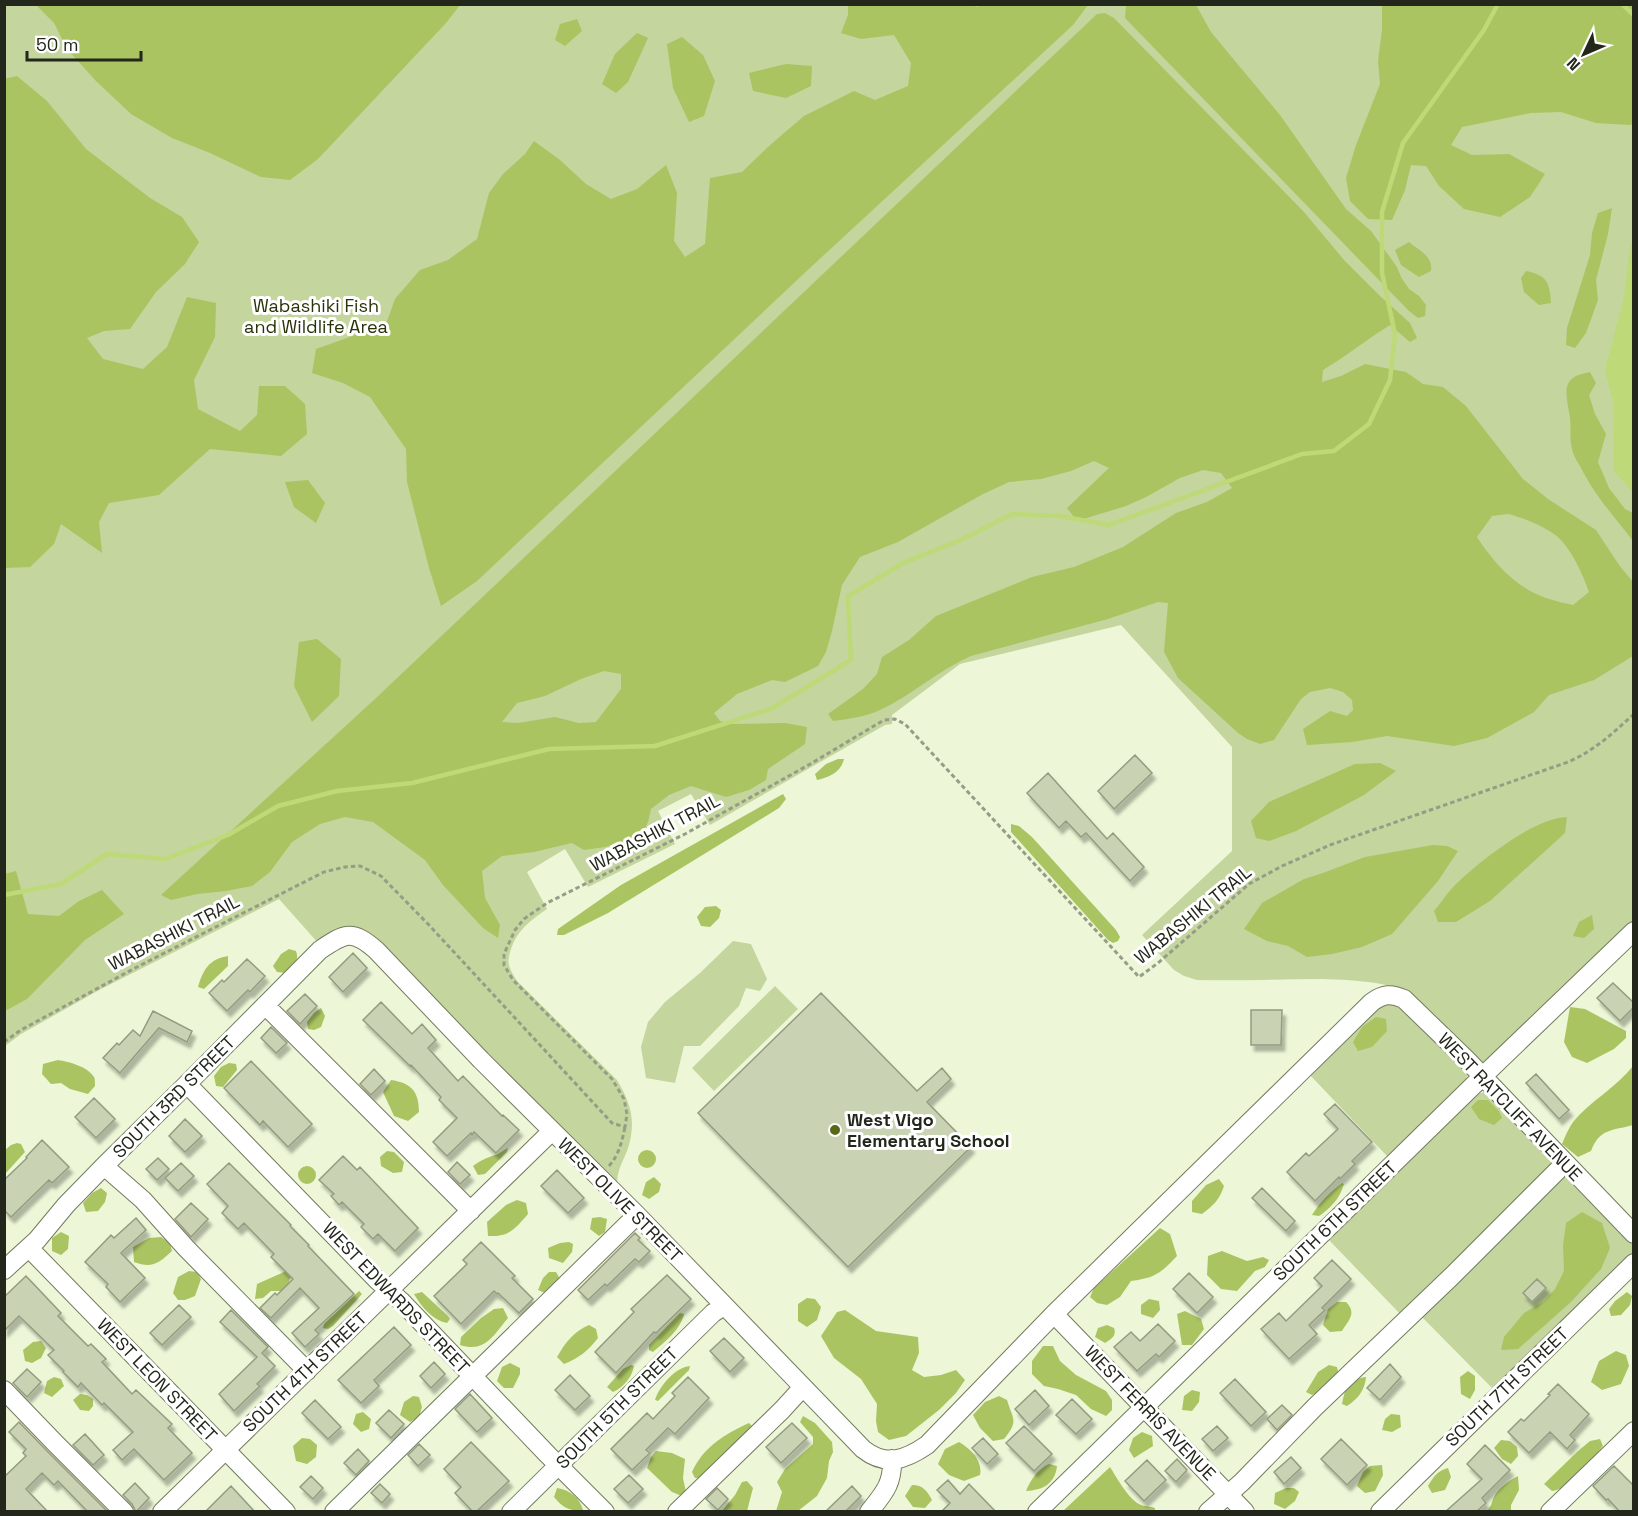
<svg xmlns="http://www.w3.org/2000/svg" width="1638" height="1516" font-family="'Space Grotesk',sans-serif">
<defs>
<filter id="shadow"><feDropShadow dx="3.5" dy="6" stdDeviation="1.5" flood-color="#0004"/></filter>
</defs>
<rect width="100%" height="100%" fill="#edf7d7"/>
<!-- green -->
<path fill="#c4d59d" d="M5 5H1633V923L1485 1062H1480L1402 989C1376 981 1350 980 1323 979 1281 979 1239 981 1197 980L1184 976 1174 970 1142 935 1232 851V747L1121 625 960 664 892 715V724L885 725 710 825 691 794 658 811 675 844 588 887 565 849 527 872 547 909C531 920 517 930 511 949 509 955 507 962 510 968 511 972 515 977 517 981L617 1080C630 1102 636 1119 629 1145 625 1159 618 1166 617 1182L562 1132 374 938 319 944 279 899 101 989 21 1034 5 1046Z
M733 941 751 944 767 979 760 991 746 988 739 1006 700 1046H684L675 1083 646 1078 641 1047 648 1022 665 1002 700 973Z
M775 986 798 1009 714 1091 692 1068Z
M1398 1003 1407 1011 1468 1074 1465 1082 1387 1156 1309 1074 1377 1008 1383 1005Z
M1484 1092 1488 1093 1555 1164 1404 1318 1329 1240 1478 1094Z
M1561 1170 1633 1245V1254L1493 1389 1418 1313Z"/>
<!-- forest -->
<path fill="#aac462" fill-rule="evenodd" d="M970 4 977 7 981 4 1088 5 1073 25 811 267 477 581 441 606 429 568 407 482 406 449 370 397 343 383 312 373 316 349 386 324 395 299 420 270 448 260 477 239 489 193 503 174 525 154 534 141 560 160 586 184 611 199 637 189 666 165 677 193 674 241 685 257 705 244 710 178 742 172 769 146 804 116 854 91 875 100 908 86 911 63 894 35 861 39 841 33 848 15V5Z
M36 5H460L446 23 318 159 290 180 261 177 210 153 172 138 131 114 96 81 67 49 54 23Z
M1126 5H1196L1211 32 1280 115 1346 209 1371 231 1397 267 1401 277 1409 289 1419 296 1426 305 1425 316 1418 318 1409 311 1125 18Z
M1382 5H1633V124L1630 125 1596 123 1561 112 1531 113 1462 127 1451 145 1472 155 1509 154 1545 174 1530 197 1500 217 1464 209 1439 186 1426 166 1411 165 1405 190 1392 220 1368 219 1350 201 1346 178 1356 145 1380 84 1378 61 1382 30Z
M1105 13 1114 18 1304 212 1344 260 1380 296 1410 323 1417 338 1410 342 1390 325C1367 339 1347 356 1323 370L1322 382 1341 376 1365 364 1406 372 1423 384 1443 387 1466 406 1523 479 1548 499 1596 530 1619 565 1633 582V656L1594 680 1549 695 1534 712 1487 738 1454 746 1387 736 1352 742 1307 745 1303 729 1330 711 1347 716 1353 710 1352 700 1343 692 1330 688 1310 692 1301 699 1274 740 1260 744 1247 739 1238 733 1178 678 1164 652 1168 603 1158 602 1108 619 971 656C937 671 911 696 878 711 864 717 848 719 833 721L828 714 863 689 877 674 882 657 909 640 936 616 1032 577 1074 567 1123 547 1176 513 1207 502 1232 488 1221 473 1203 470 1180 478 1146 497 1126 506 1077 521 1067 508 1109 468 1094 461 1071 471 1041 479 1009 482 983 494 898 542 860 557 842 585 832 631 826 652 818 666 785 682 772 680 737 694 714 713 720 721 734 724 785 723 807 727 805 744 768 769 766 780 749 790 726 797 691 786 669 795 651 809 648 822 642 836 605 847 584 850 572 843 534 852 502 856 482 871 485 898 500 925 498 938 483 928 443 885 425 860 373 822 345 817 320 824 292 842 270 872 252 886 226 891 197 894 171 900 161 895 375 699 1097 14ZM1508 514C1524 518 1547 527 1559 538 1573 552 1582 573 1589 592L1573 605C1564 603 1555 601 1546 598 1516 588 1493 562 1477 537L1492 516ZM604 671 621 674V689L596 722 579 723 555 717 518 723 502 722 517 703 545 696 581 679Z
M577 19 582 31 565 46 555 40 560 24Z
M637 33 648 38 628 82 616 93 602 84 615 54Z
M682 37 703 55 715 81 704 116 689 122 673 88 667 44Z
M786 64 812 66 811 86 786 98 753 91 749 73Z
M17 76 47 101 86 149 150 198 182 217 199 242 185 264 156 292 130 329 104 331 87 338 103 359 143 369 167 347 187 297 216 303 215 337 194 380 198 409 240 431 257 415 259 386H285L305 404 307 434 281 456 210 449 159 495 109 503 99 522 102 553 61 524 54 544 30 567 5 568 4 79Z
M1612 208 1608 234 1596 280 1598 300 1586 333 1575 348 1566 345 1567 328 1590 255 1592 233 1598 213Z
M1409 242C1420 251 1433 256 1431 271L1419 277 1401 265 1395 250Z
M1526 271C1547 275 1550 283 1551 303L1539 305 1524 292 1521 278Z
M1590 372 1596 383 1589 395 1595 414 1606 434 1598 462 1609 488 1625 509 1633 513V541C1613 515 1595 496 1580 466 1577 461 1573 455 1572 449 1569 438 1572 424 1569 412 1565 389 1562 377 1590 372Z
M308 480 325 503 316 523 294 507 285 482Z
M317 639 341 659 339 696 312 722 294 686 299 642Z
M838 759H844C841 772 830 777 817 780L815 774 826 764Z
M1380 763 1396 771 1364 795 1296 831 1269 841 1256 838 1251 821 1269 802 1355 764Z
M783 794 786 799 779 808 608 913 564 935H557L558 929 621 885Z
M1567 817 1565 833 1490 901 1456 922H1438L1434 911C1441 903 1447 893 1455 885 1479 862 1533 818 1567 817Z
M1011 824 1019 826 1032 837 1116 930 1120 937 1118 941 1113 943 1108 940 1011 832Z
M1433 845 1447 846 1458 851 1438 881 1392 934 1362 947 1332 954 1307 957 1288 946 1267 941 1244 929 1262 903 1304 879 1323 873 1365 857Z
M16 871 28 914 59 916 79 901 102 890 124 914 85 940 27 999 5 1011V874Z
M716 906 721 910 719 918 710 927 701 926 697 917 705 907Z
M1592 915 1594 929 1584 938 1573 936 1579 922Z
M289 949 296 951C300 961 293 966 286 973L277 972 273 966 281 954Z
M228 956V966L204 989 198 987C203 970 209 959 228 956Z
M1570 1007 1585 1009 1626 1031V1038L1614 1049 1587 1063 1572 1057 1564 1042Z
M321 1008 325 1016 321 1027 314 1030 308 1029 307 1022 314 1013Z
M1376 1017 1386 1019 1387 1031 1372 1047 1358 1051 1353 1042 1362 1027Z
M58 1060C69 1062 87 1066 94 1077 95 1078 95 1084 95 1086L88 1094 70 1089 61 1083 51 1084 42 1074 43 1064Z
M229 1063 236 1064 237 1070 223 1087 216 1086 214 1076 221 1067Z
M1633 1066V1125C1612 1131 1600 1128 1591 1151L1578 1157 1562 1144C1565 1137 1568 1129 1573 1122 1590 1101 1616 1088 1633 1066Z
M391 1080C411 1083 419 1091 419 1112L408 1121 394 1116 383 1092Z
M1478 1100H1488L1499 1111 1502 1118 1494 1125 1479 1119 1471 1107Z
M17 1143 21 1144 25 1152 5 1174V1150L11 1145Z
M508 1148 507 1152 485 1174 478 1175 473 1166C481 1160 486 1158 495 1155 500 1154 503 1150 508 1148Z
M638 1159a9 9 0 1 1 18 0a9 9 0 1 1-18 0Z
M387 1151 394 1152 404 1162 402 1172 393 1173 381 1166 380 1157Z
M298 1175a9 9 0 1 1 18 0a9 9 0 1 1-18 0Z
M654 1177 661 1184 659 1192 649 1199 642 1195 646 1182Z
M1219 1179 1224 1186C1220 1199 1213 1206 1202 1214L1192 1212V1201L1206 1185Z
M1342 1183 1344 1184C1340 1198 1331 1208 1319 1216L1312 1215C1320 1202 1330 1192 1342 1183Z
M101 1188 107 1193 105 1202 98 1211 86 1212 83 1203 92 1193Z
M517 1200 526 1203 528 1214C515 1229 509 1237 488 1236L487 1222 506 1205Z
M1582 1212 1602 1223 1610 1248 1601 1269 1571 1302 1518 1349 1501 1350 1504 1337 1524 1313 1543 1302 1555 1289 1564 1271 1563 1246 1566 1223Z
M600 1217 607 1219 605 1232 599 1236 590 1229 592 1218Z
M1160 1228 1170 1234 1177 1256C1161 1273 1155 1278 1131 1281L1120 1297 1107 1305 1097 1303 1090 1297 1094 1288Z
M61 1232 69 1236 68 1249 61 1255 52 1251V1238Z
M161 1237 170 1243 172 1251C159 1263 152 1269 134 1262L133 1247 149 1238Z
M569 1242 573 1244 572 1252 563 1263 549 1258 548 1248 560 1243Z
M1222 1251 1247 1261 1263 1257 1269 1260 1265 1267 1255 1271 1237 1291 1221 1289 1207 1275 1208 1256Z
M293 1264 296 1272C288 1279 288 1281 291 1290L287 1295 279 1291H271L263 1298 255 1299 257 1284 284 1272Z
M189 1271 197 1272 201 1279 195 1296 185 1300H178L173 1293 178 1277Z
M549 1272H556L560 1279 545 1293 538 1290 543 1278Z
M359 1291 362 1294 333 1326 328 1329 323 1328 324 1324Z
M422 1292 448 1316 450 1319 447 1323C432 1320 421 1306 414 1294Z
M1627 1292 1632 1296 1630 1305 1621 1315 1611 1316 1609 1309 1615 1301Z
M807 1298 815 1299 821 1307 817 1320 807 1327 798 1321V1304Z
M1149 1299 1159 1301 1160 1310 1153 1318 1141 1314V1305Z
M1337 1302H1346C1357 1313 1349 1320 1342 1331L1330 1332 1323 1325 1328 1309Z
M503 1308 508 1318C493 1336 485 1353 460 1345L461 1337 481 1318 494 1309Z
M845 1310 876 1331 918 1337 919 1353 912 1370 924 1377 941 1375 956 1370 965 1380 956 1393 939 1410 906 1436 889 1440 878 1432 876 1421 877 1404 861 1379 834 1358 821 1336 837 1312Z
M1185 1311 1201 1319 1204 1329 1192 1345H1182L1177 1314Z
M680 1313 684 1314C681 1329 665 1342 653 1352L649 1350V1345Z
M589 1325 596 1329 598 1338C588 1351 579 1358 564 1364L557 1357C565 1343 573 1332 589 1325Z
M1107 1325 1114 1328C1117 1336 1111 1339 1105 1343L1095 1337 1098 1328Z
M41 1341 46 1348 41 1358 32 1363 25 1361 23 1350 33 1342Z
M1043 1346H1053L1060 1361 1076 1375 1106 1391 1112 1400V1410L1106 1416 1091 1409 1076 1395 1058 1389 1044 1386 1032 1374V1361Z
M1616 1351 1626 1355 1629 1366 1621 1384 1602 1390 1591 1382 1599 1361Z
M510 1363 520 1368V1374L513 1388H504L497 1381 502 1367Z
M631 1365 634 1366C632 1377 624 1387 613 1392L607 1387 623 1369Z
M1329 1365 1337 1367 1339 1376 1325 1389 1312 1395 1306 1392 1318 1372Z
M690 1366 689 1370 658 1401 655 1400C659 1387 675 1367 690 1366Z
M1468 1371 1475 1376V1390L1470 1399 1461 1394 1460 1377Z
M54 1377 61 1379 64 1386 52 1397 44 1393 47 1381Z
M1366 1377C1365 1390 1358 1399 1347 1406L1342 1404C1346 1386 1347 1380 1366 1377Z
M1192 1390 1200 1392 1199 1402 1192 1411 1182 1410 1184 1396Z
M80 1394 87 1395 93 1399V1406L89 1411 80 1410 73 1400Z
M413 1396 419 1397 422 1407 419 1417 410 1422 400 1415 404 1402Z
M999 1396 1007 1400C1013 1420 1019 1420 1004 1439L993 1441 980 1428 973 1415 985 1402Z
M363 1412 371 1419 369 1429 361 1432 353 1424 356 1414Z
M1391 1414 1400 1415 1401 1427 1392 1432 1382 1430 1385 1419Z
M803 1416 815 1423 832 1442 833 1452 829 1461 827 1478 817 1496 798 1511H776L782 1492 777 1482 785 1469 813 1444V1437L800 1422Z
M749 1423 755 1429 704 1478H695L692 1472C703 1447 725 1434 749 1423Z
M1142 1432 1152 1436 1153 1446 1134 1458 1129 1450 1133 1438Z
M302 1438 310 1439 317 1445 316 1457 307 1464 296 1461 293 1446Z
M1600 1439 1603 1446C1590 1461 1573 1488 1552 1491L1544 1484 1578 1451 1590 1441Z
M1501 1440 1510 1441 1517 1447 1518 1456 1511 1464 1502 1459 1494 1448Z
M959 1442C971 1449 983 1461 980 1475L964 1481 949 1475 938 1464 945 1449Z
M656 1451 672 1453 685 1459 683 1478 686 1492 682 1496 672 1492 647 1468 651 1457Z
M1049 1464 1057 1466C1055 1484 1043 1490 1026 1491 1031 1479 1038 1469 1049 1464Z
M1382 1465 1383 1475 1375 1491 1365 1493 1357 1486 1363 1472 1370 1466Z
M1110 1467C1117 1478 1129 1500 1141 1505 1145 1507 1151 1506 1155 1508V1511H1063Z
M1448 1468 1451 1477 1445 1490 1432 1493 1428 1486C1434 1476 1437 1471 1448 1468Z
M1518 1476 1519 1490 1511 1505V1511H1487C1492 1506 1491 1503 1494 1497 1498 1488 1510 1480 1518 1476Z
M747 1481 753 1488 747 1511H722L735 1495 742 1482Z
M912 1485C923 1485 927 1491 932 1500L925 1508 913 1507 905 1496Z
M557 1488C570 1490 580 1498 583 1510 570 1512 562 1507 554 1497Z
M1286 1488H1294L1299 1492 1295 1501 1285 1509 1274 1504 1275 1493Z"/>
<!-- water -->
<path fill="#bed977" d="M1633 239V492L1614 471 1613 401 1605 370 1624 297 1629 254Z"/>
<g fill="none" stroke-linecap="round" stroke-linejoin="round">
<!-- stream -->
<path stroke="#bed977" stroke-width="4.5" d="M1622 4 1634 15
M4 895 61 884 107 854 165 859 228 835 278 806 337 791 412 783 549 749 655 746 771 709 851 660 848 596 903 563 963 539 1012 514 1060 516 1109 525 1302 454 1334 451 1369 424 1390 380 1395 334 1382 273V212L1403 143 1484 30 1498 4"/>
</g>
<!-- building -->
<path fill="#c9d3b4" stroke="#939c7f" stroke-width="1.5" filter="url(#shadow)" d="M1135 755 1152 773 1114 809 1098 791Z
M1048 773 1107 839 1113 833 1144 867 1130 881 1086 833 1081 837 1066 821 1059 828 1027 793Z
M353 953 367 968 343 992 329 977Z
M247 959 265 976 250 992 248 990 227 1011 209 993 222 980 224 982Z
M1613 983 1634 1003V1007L1620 1021 1597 998Z
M821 993 917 1091 942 1068 951 1079 927 1102 971 1147 848 1267 698 1113Z
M305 994 317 1006 300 1024 287 1011Z
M381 1002 412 1034 422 1024 436 1040 428 1048 458 1081 463 1076 502 1116 503 1115 519 1130 496 1153 474 1132 472 1135 471 1133 447 1156 433 1142 457 1118 439 1100 441 1097 411 1065 410 1066 363 1020Z
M1251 1010H1282L1281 1045H1251Z
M153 1011 192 1031 187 1042 159 1028 120 1073 103 1058 117 1043 119 1045 133 1030 140 1036Z
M271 1027 287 1043 276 1053 261 1038Z
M251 1061 312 1124 288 1147 263 1121 260 1125 224 1088Z
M374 1069 385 1081 371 1095 360 1084Z
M1536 1074 1569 1110 1559 1119 1526 1083Z
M94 1098 115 1119 96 1138 75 1117Z
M1335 1104 1372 1142 1352 1161 1355 1164 1340 1179 1339 1177 1315 1201 1287 1172 1306 1153 1309 1156 1338 1129 1324 1114Z
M185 1119 202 1136 185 1152 169 1136Z
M42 1140 69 1167 52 1183 49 1180 11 1217 4 1210V1180L27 1158 26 1157Z
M343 1156 357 1170 360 1167 418 1228 395 1251 378 1234 373 1239 361 1227 364 1224 342 1202 339 1205 331 1196 334 1194 319 1180Z
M158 1158 169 1169 157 1180 146 1169Z
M457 1162 470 1175 460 1184 448 1172Z
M181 1163 194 1176 178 1191 165 1178Z
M229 1163 291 1225 290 1226 309 1245 308 1246 354 1294 315 1330 319 1334 305 1347 292 1333 319 1308 300 1288 271 1318 260 1308 275 1293 277 1295 293 1279 271 1257 274 1254 244 1223 238 1229 222 1213 228 1206 207 1184Z
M557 1170 584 1198 568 1213 541 1186Z
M1262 1188 1295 1221 1286 1231 1252 1198Z
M191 1203 208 1219 191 1237 175 1219Z
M136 1218 146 1230 121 1253 145 1278 120 1302 106 1287 108 1284 85 1262 111 1235 114 1238Z
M635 1233 640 1238 638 1240 650 1251 639 1262 635 1259 607 1286 605 1284 588 1300 578 1290Z
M481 1242 515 1276 512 1278 533 1299 519 1313 498 1293 497 1294 494 1291 461 1324 434 1296 467 1264 463 1260Z
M1332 1260 1351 1279 1322 1308 1325 1310 1309 1325 1317 1334 1289 1359 1261 1329 1279 1313 1286 1321 1322 1286 1314 1278Z
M1189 1273 1213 1297 1197 1313 1173 1289Z
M667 1275 691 1299 656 1333 654 1332 616 1373 595 1352 634 1312 631 1309Z
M26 1276 61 1313 58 1316 88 1346 91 1344 106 1359 102 1362 132 1394 136 1390 172 1424 168 1428 192 1453 164 1480 134 1449 122 1460 113 1450 133 1432 104 1403 102 1405 81 1383 78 1387 63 1372 64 1371 48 1355 54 1350 19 1316 4 1331V1297Z
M1537 1279 1546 1288 1532 1302 1523 1293Z
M179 1305 191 1317 162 1345 150 1333Z
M231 1310 268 1347 262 1353 275 1366 257 1384 260 1386 234 1411 219 1394 257 1357 220 1322Z
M1158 1324 1175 1341 1159 1357 1156 1354 1137 1371 1114 1347 1131 1332 1140 1341Z
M394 1327 411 1345 374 1380 379 1386 361 1403 338 1380Z
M724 1338 744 1358 730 1372 710 1351Z
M434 1362 445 1374 431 1388 420 1376Z
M1390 1364 1401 1377 1380 1400 1367 1388Z
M27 1369 41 1382 27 1397 13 1383Z
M570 1375 590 1396 575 1410 555 1390Z
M688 1377 709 1398 675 1434 668 1428 646 1450 650 1453 632 1470 611 1449 647 1413 653 1419 675 1396 672 1393Z
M1235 1379 1266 1412 1251 1426 1220 1393Z
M1558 1384 1589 1414 1570 1435 1575 1440 1567 1449 1550 1432 1529 1453 1508 1432 1521 1419 1524 1421 1550 1395 1548 1394Z
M1035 1390 1049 1406 1029 1425 1015 1409Z
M470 1394 492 1418 477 1432 455 1409Z
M1072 1399 1092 1419 1076 1434 1056 1415Z
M315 1400 341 1427 328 1439 302 1413Z
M1282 1405 1292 1415 1277 1430 1267 1419Z
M389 1410 404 1424 391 1438 376 1423Z
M19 1422 47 1451 108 1512H88L58 1481 54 1485 42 1473 26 1489 48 1512H4V1477L26 1456 23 1453 26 1449 9 1432Z
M792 1423 807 1438 781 1463 766 1447Z
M1024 1426 1052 1454 1034 1471 1006 1443Z
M1217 1426 1228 1438 1213 1451 1202 1439Z
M85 1434 104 1455 93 1465 73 1445Z
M983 1438 998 1454 987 1464 972 1448Z
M1341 1439 1367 1465 1347 1485 1321 1459Z
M471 1442 509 1481 476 1512H473L455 1493 461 1487 444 1469Z
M419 1444 430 1455 418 1466 408 1455Z
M1485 1445 1510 1470 1482 1498 1486 1503 1476 1512H1445L1482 1479 1467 1464Z
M358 1449 369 1461 356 1475 344 1463Z
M1291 1457 1301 1468 1284 1484 1274 1472Z
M1177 1459 1187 1470 1176 1482 1165 1471Z
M1147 1460 1166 1480 1144 1501 1125 1481Z
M1614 1466 1634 1486V1512H1620L1608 1499 1606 1500 1593 1486Z
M629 1475 643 1489 628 1503 614 1489Z
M311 1476 323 1488 313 1499 300 1487Z
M948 1480 960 1494 969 1484 996 1512H941L950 1503 937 1490Z
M135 1483 149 1498 136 1512 132 1504 123 1495Z
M380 1484 390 1494 382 1503 371 1493Z
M231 1486 255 1512H205Z
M852 1486 861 1496 845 1512H825Z
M717 1488 728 1499 718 1510 706 1499Z"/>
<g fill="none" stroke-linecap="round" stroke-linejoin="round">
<!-- minor casing -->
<g stroke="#727b5f" stroke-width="20">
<path id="minor" d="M265 1005 471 1211
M187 1084 378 1281 401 1301 548 1455 605 1512
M104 1166 143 1200 186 1248 307 1371
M29 1248 286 1512
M4 1270 37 1240 66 1205 104 1166 187 1084 320 950C345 933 352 929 376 950L481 1060 637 1215 863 1449C886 1467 905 1460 927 1445L1054 1314 1372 1002C1383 994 1391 993 1404 999L1467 1060 1634 1234
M1054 1314 1245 1512
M4 1390 55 1443 124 1512
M162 1512 552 1131
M334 1512 637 1215
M511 1512 713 1313 724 1306
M677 1512 782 1410 803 1387
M869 1512C884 1493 893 1484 892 1459
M1037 1512 1483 1076 1634 931
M1208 1512 1242 1482 1315 1407 1452 1276 1565 1163
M1380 1512 1634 1263
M1550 1512 1634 1431"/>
</g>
<!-- path -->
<path stroke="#969d86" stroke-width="3" stroke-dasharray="4.5 3" stroke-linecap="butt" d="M4 1042 21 1030 135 968 324 872 345 867 360 866 381 876 429 925 612 1123 625 1127 627 1114 624 1099 612 1079 513 980 504 965V954L515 930 524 919 547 903 685 834 812 763 884 720 895 719 905 724 1139 977 1158 963 1249 884 1282 866 1330 845 1568 762C1594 751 1613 733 1634 714
M609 1166C619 1155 622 1141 625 1127"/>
<!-- minor -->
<use href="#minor" stroke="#fff" stroke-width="18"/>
</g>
<!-- markers -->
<circle fill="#576916" stroke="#fff" stroke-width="2" cx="835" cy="1130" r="6"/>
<g text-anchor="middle" stroke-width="6" stroke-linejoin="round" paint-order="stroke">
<!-- park labels -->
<g font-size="18" fill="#293208" stroke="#fff">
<text x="316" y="312">Wabashiki Fish<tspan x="316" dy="21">and Wildlife Area</tspan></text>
</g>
<!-- street labels -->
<g font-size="18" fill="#23261b" stroke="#fff">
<text transform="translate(655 833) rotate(-28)" y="6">WABASHIKI TRAIL</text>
<text transform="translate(1193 915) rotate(-39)" y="6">WABASHIKI TRAIL</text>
<text transform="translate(174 933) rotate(-27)" y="6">WABASHIKI TRAIL</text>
<text transform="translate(174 1097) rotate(-45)" y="6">SOUTH 3RD STREET</text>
<text transform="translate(1510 1107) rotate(46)" y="6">WEST RATCLIFF AVENUE</text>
<text transform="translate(620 1200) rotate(45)" y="6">WEST OLIVE STREET</text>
<text transform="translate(1335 1221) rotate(-44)" y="6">SOUTH 6TH STREET</text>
<text transform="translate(396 1298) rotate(46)" y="6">WEST EDWARDS STREET</text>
<text transform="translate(305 1372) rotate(-44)" y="6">SOUTH 4TH STREET</text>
<text transform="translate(157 1380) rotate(46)" y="6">WEST LEON STREET</text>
<text transform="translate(1507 1387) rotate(-44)" y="6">SOUTH 7TH STREET</text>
<text transform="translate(617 1408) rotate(-45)" y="6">SOUTH 5TH STREET</text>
<text transform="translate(1150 1413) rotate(46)" y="6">WEST FERRIS AVENUE</text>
</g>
<!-- poi labels -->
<g font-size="18" font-weight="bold" fill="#23261b" stroke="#fff" text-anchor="start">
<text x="847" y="1126">West Vigo<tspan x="847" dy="21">Elementary School</tspan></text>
</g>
</g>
<!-- border -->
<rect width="1638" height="1516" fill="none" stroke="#23261b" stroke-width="12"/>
<!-- north arrow -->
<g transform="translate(1584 54) rotate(226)" stroke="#ffffff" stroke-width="4.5" paint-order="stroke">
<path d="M0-4.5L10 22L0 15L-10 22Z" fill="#23261b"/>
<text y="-9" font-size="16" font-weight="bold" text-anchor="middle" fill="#23261b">N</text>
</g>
<!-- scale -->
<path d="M27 51v9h114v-9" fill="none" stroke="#23261b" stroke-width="3"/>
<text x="36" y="51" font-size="18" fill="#23261b" stroke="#ffffff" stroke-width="4.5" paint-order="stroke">50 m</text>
</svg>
